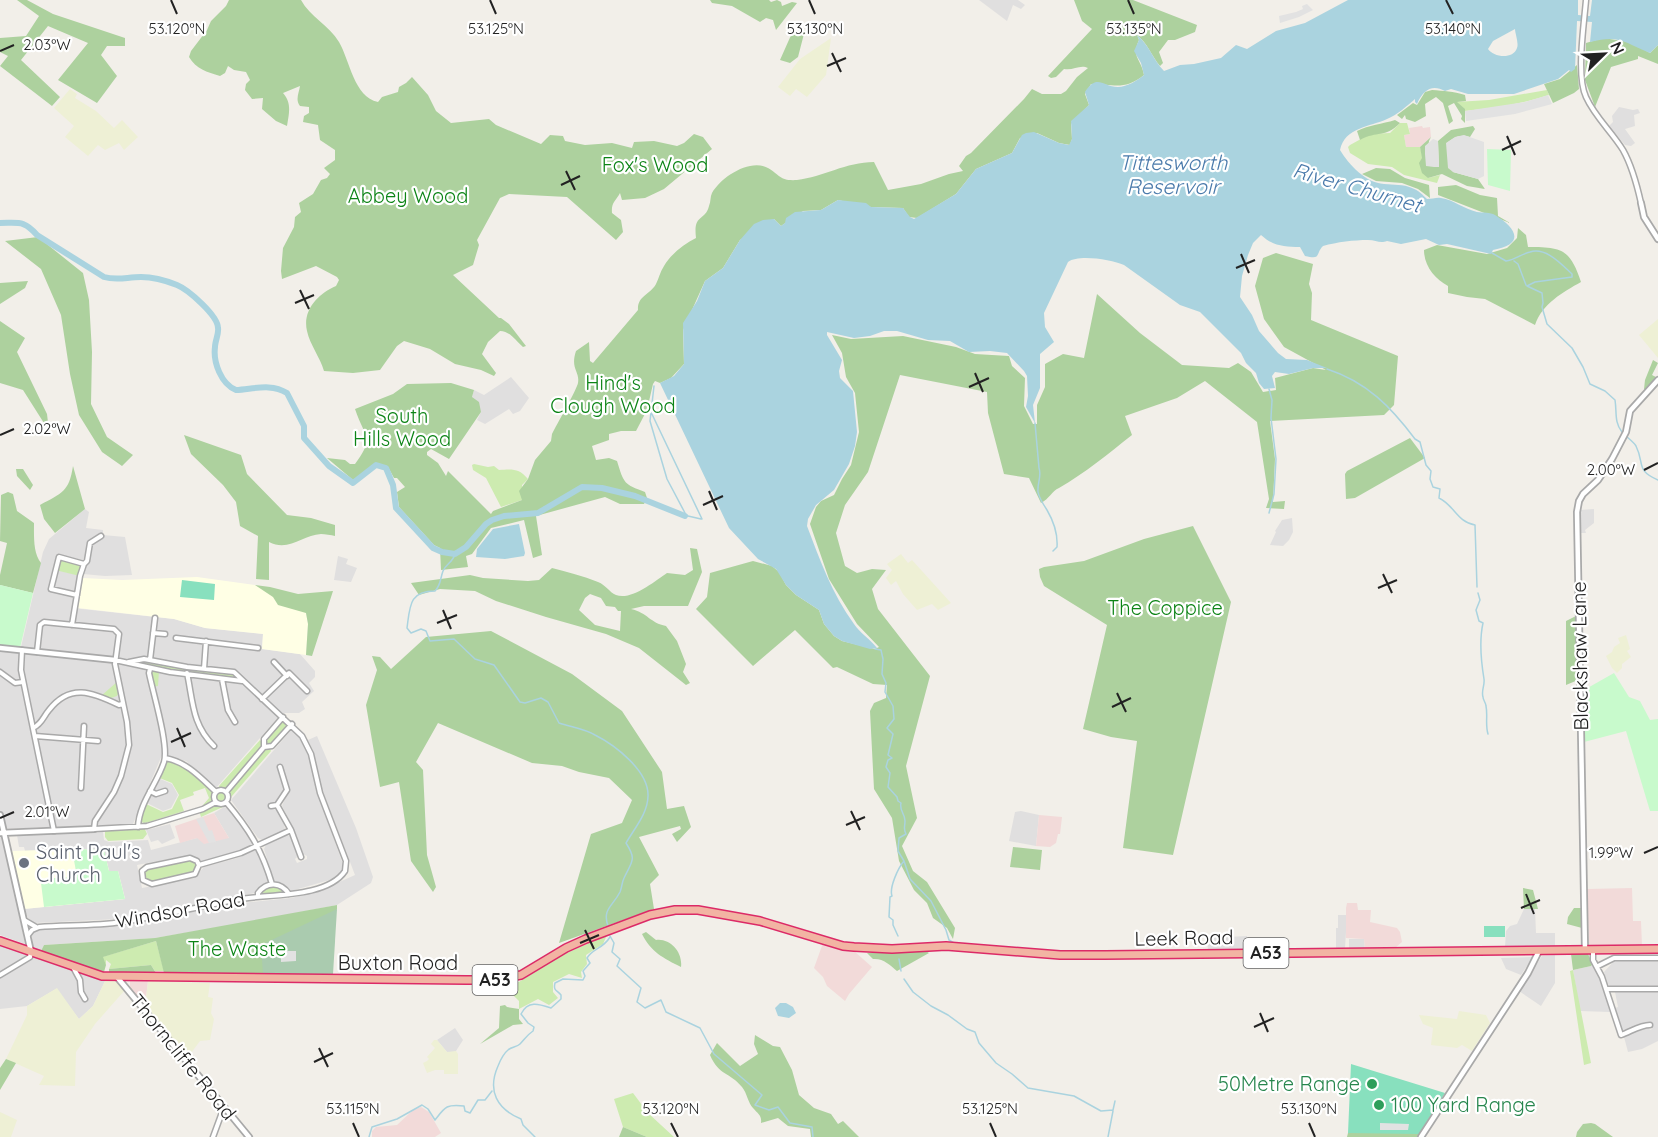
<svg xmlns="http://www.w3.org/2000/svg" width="1658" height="1137" font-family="Quicksand,sans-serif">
<rect width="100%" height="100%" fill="#f2efe9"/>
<!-- residential -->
<path fill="#e0dfdf" d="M979 0H1018L1025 5 1021 9 1013 5 1007 21Z
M1619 107 1633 110 1638 109 1640 113 1634 115 1635 126 1625 129 1635 143 1631 146 1625 145 1609 126 1613 122 1612 116Z
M511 377 529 398 520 411 513 414 509 409 485 424 477 420 481 412 472 397 474 390 484 395Z
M85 509 89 512 86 528 103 530V535L125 537 132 575 105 576 83 574 88 560 84 558 73 608 174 619 205 628 263 634 262 649 300 654 315 671V677L309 683 314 691 302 702 305 709 299 713H282L216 788 186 761 162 755 133 824 0 829V645L21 647 43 552 49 539Z
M1594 509V523L1585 530 1586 533H1580V510Z
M1292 518 1293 532 1289 540 1283 546 1270 545 1276 532 1275 531 1282 520Z
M338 556 348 559 346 564 357 568 351 582 334 580Z
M292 729 299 737 310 759 316 790 343 864 342 870 333 879 291 891 283 884 274 881 264 849 266 845 287 835 290 836 298 856 295 859 297 863 307 859V856L303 854 295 832 282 806 289 789 282 766H279L285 788 284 793 276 803 271 806V808L277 810 284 823 285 830 262 840 258 838 231 800Z
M317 736 356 828 373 877 371 883 337 905 255 921 155 938 44 945 41 951 32 947V934L36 930 123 925 232 904 291 898 317 892 355 875 322 789 313 750 308 740Z
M158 778 172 784 178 795 171 808 163 811 147 803 151 795H165L166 792 153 791Z
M224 807 228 808 243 826 253 842 252 845 240 851 203 862 190 855 137 865 142 888 194 878 204 867 237 858 256 850 259 851 268 881 255 893 119 919 34 923 28 918 24 909 125 899 118 871H109L104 850 25 851 24 847H19L17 835 103 832 104 840 109 842 148 840 151 850 197 838H229L214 813Z
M1021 811 1039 815 1036 846 1009 841 1015 812Z
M170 824 175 838 162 844 158 840 151 842 146 830Z
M0 836 3 838 25 944 0 935Z
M1524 909H1535L1536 933H1555V947H1505L1506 931 1510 926 1517 924Z
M1338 915H1347L1345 948H1336V928H1338Z
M1247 936V949H1208L1207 938Z
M1349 939H1364L1365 949H1349Z
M0 944 47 961 106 979 93 1006 79 1019 56 989 27 1006 0 1009Z
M1555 955V983L1541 1006 1519 991 1542 956Z
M1533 957 1521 975 1506 969 1501 958Z
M1658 959V987L1611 988 1608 984 1604 972 1615 960Z
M1593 964 1598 971 1610 1012 1580 1011 1573 970 1591 966Z
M1658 991V1041L1642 1049 1628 1052 1624 1037 1648 1026 1650 1030 1652 1029 1653 1023 1650 1022 1635 1028 1621 1031 1616 1013 1615 1008 1618 1007 1615 992Z
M455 1028 463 1040 456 1051 450 1053 447 1052 437 1040Z"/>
<!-- commercial -->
<path fill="#f2dad9" d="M1422 126 1423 128 1430 127 1431 137 1420 147H1406L1404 135 1410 134 1409 128Z
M214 813 229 838 204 844 197 838 180 843 175 826Z
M1039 815 1062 817 1060 834H1058L1056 843 1050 847 1036 846Z
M1632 888 1633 921H1641L1642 946 1589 947 1587 889Z
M1347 903H1357L1358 910H1371L1370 922 1397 928 1400 932 1402 942 1395 948 1365 949 1364 939 1346 938V908Z
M823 943 854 951 872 967 849 994 845 1001 827 986 823 977 814 968Z
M130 980 148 981 145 1006 130 988Z
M421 1107 429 1112 441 1133 435 1137H372V1131L376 1127 397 1125 413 1110Z"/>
<!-- education -->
<path fill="#ffffe5" d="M197 577 255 585 306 613 308 624 306 655 262 649 263 634 205 628 174 619 78 608 83 578 122 580Z
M72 849 104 850 109 871H118L125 899 24 909 12 851Z"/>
<!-- farmland -->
<path fill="#eef0d5" d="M831 38 826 75 807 97 796 89 790 96 778 87 800 59Z
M70 89 77 94 75 98 96 111 114 128 122 120 138 137 124 150 119 143 105 150 98 145 88 156 65 137 74 126 54 108Z
M1658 319V358L1639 335Z
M901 554 908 563 912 560 951 603 938 610 932 604 917 610 903 594 896 581 891 585 886 578 892 570 887 564Z
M1626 635 1630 649 1627 651 1631 657 1622 664V668L1617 673 1612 668 1606 656 1612 652 1614 647 1620 643 1618 638Z
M106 979 119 982 125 990 95 1024 76 1052 75 1086 39 1085 44 1076 6 1059 27 1015V1006L57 988 79 1019 93 1006Z
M148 981 210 983 208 997 213 998 211 1013 214 1019 210 1040 200 1041 188 1057 145 1006Z
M1459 1011 1486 1015 1490 1023 1472 1051 1462 1045 1457 1048 1431 1045 1433 1028 1423 1024 1419 1015 1457 1019Z
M434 1040H437L447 1052 456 1051 458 1054V1074H444V1070H435L427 1073 423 1063 427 1061 429 1059 427 1057 435 1048 431 1044Z
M0 1112 17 1120 11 1137H0Z"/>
<!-- grass -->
<path fill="#cdebb0" d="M1547 90 1549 95C1522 104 1494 108 1465 111L1456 102 1489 100Z
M1400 123H1407L1410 134 1404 135 1406 147H1420L1428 178 1440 175 1437 183 1404 175 1392 167 1368 164 1350 153 1348 147 1350 145 1370 134 1390 133Z
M474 464 488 467 494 466 499 470C512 469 519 468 528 479L522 485V500L501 507 486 478 473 470 472 465Z
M59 557 84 564 80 576 55 570Z
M141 659 232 671 234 675 231 679 159 671 158 686 152 687 150 669 139 664Z
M118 681 120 690 117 696 108 699 101 696Z
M284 720 288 723V726L269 747 271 751 232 796 223 804 225 806 201 817 199 810 203 809V805L209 798 205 788 193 792 194 795 180 800 184 811 149 822 144 823 138 820 144 803 163 812 172 809 179 795 172 783 157 777 165 758 182 763 212 789 211 790 214 796 219 790V786L260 740 265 746 264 742Z
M144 827 147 834 143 839 108 841 105 837V828Z
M190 859 197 864 194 873 152 883 145 880 143 874 147 868Z
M276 884 289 894 258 897 261 889Z
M607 935 603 944 586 955 587 964 581 972 582 978 569 974 553 982V992L558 998 549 1005 538 999 519 1009V1001L513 995 489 984 519 982 558 957Z
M156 941 164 971H155L151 965 109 969 111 964 106 960V965L102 957Z
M1573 970 1591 1063 1584 1065 1570 971Z
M633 1093 648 1113 674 1137H647L623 1127 614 1099Z"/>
<!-- forest -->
<path fill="#add19e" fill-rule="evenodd" d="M17 0H27L53 14 125 38V46H107L101 55 117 76 97 103 58 80 88 43 48 26 21 60 60 97 52 106 0 66 8 56 0 52V38L26 36 39 16Z
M229 0H301C310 17 329 25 339 42 350 61 354 97 378 102L382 97 398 92 399 87 406 83 412 77 428 95 436 111 451 123 489 119 496 125 541 144 550 135 563 136 565 141 585 145 612 143 632 148 634 142 654 141 677 146 684 143 694 134 703 137 712 149 664 189 645 198 622 200 620 193C616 201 611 202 612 213L621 220 623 232 616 240 567 197 509 194 500 198 477 240 479 245 473 265 453 275 499 318H501L509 324 526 346 523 347C516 341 510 331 500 331L488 342 482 354 496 373 494 376 481 370 455 364 430 349 404 341 397 346 380 370 353 373 324 371C320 357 310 345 307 331 302 310 319 293 336 286L339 280 337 277 316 266 282 279 281 271 283 248 294 227 295 217 301 212 299 203 313 194 321 180 327 178 330 174 324 168 335 160V150L320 140 318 125 303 122 304 116 309 113V107L300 106C295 100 299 93 300 86L283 93C292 103 289 113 287 126L276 121 262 109 263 98 252 99 245 90 246 84 250 80 246 72 234 70 228 66 225 73 220 76C207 72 196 69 189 57L191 51 207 30 211 21 226 6Z
M710 0H769L771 2 777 0 781 2 782 6 792 2 797 3 776 30 773 20 766 18 760 22 732 6 712 3Z
M1074 0H1133L1197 25 1195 32 1175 40H1168L1159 52 1163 63 1160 66C1151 55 1148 44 1137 35L1139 40C1131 58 1141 58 1144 75 1124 91 1114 84 1091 84L1085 94 1089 105 1071 124 1072 139 1070 145 1059 143 1037 133 1020 138 1012 153 976 169 956 194 917 218 909 217 903 208 871 207 838 200 821 210 803 211 781 226 774 219 740 240 723 268 705 281 683 330 684 364 671 378 660 383 655 381 653 384 647 410 636 431H621L609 434V440L592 446 596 460 609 458 617 461C624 484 624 484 645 492L647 498 644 504H620L605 497 536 516 542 555 533 558 524 520 491 528 472 554 466 556 468 567 441 570 440 548 434 545 399 507 397 492 405 487 397 478H394L388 467 376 464 366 473 365 472 353 480 327 458 345 460 350 464H355C375 438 364 436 355 409L393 394 407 384 451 383 474 390 472 397 479 402 481 412 449 459 431 449 427 452V455L438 463 446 476 448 471 491 514 493 511 522 500 519 491 528 479 535 460 551 441 552 434C556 426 577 389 578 383 580 371 570 369 576 351L589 342 590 361 593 363 638 310C637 296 650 295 656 284 659 278 660 272 664 266 671 254 684 244 696 238 693 213 705 222 709 206 711 201 710 197 712 193 721 177 750 158 768 168 781 176 780 181 797 180 823 177 846 162 874 162L888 190 921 184 949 174 963 171 959 166 966 156 971 153 1024 99 1032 89 1042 94H1061L1066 91 1077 77 1088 68C1080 64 1073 71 1064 69L1056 77 1051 78 1048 76 1092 29 1082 21Z
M805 30 798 57 790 63 780 60 792 33Z
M1603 38 1630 42 1650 53 1658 45V64L1638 56V59L1611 67 1595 107 1585 80 1586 43Z
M1577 65 1579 89 1574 93 1553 103 1544 84 1560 79Z
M1432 90C1444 91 1453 91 1465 95L1466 101 1457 102 1465 109V123L1461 119 1462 116 1454 103 1448 106 1453 121 1449 124 1443 103 1436 97 1425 104 1426 116 1415 122 1406 119 1405 115 1402 119 1397 115 1413 103 1417 105 1425 92Z
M1395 120 1400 123C1384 139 1378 130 1360 140L1357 131C1369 125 1382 124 1395 120Z
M1473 126 1475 129 1470 137C1460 134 1455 137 1447 143L1453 172 1478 179 1485 189 1467 186 1442 174 1428 178 1422 173 1419 163 1422 158 1420 147 1431 137 1429 141 1426 165 1439 167 1438 141 1451 130Z
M1376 168 1390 169 1405 178 1429 185 1430 198 1418 189 1402 183 1376 181 1362 174Z
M1456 185 1480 195 1497 198 1498 216 1510 223 1438 195V187Z
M1518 228 1526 235 1528 247C1562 247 1570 249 1581 282 1563 292 1542 304 1535 325L1485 299 1467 297 1448 293V286C1435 279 1424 266 1424 250L1437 245 1487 254 1507 248 1517 238Z
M38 237 83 273 89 300 92 352 91 404 107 437 133 455 122 466 102 452 79 415 70 374 61 315 41 269 5 241Z
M1276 253 1313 264 1309 284 1312 293 1311 320 1398 356 1394 405 1384 415 1270 421 1275 459 1273 502 1285 501 1284 509 1266 508 1269 499 1257 422 1205 381 1177 398 1125 416 1132 435C1108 454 1085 473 1059 488 1052 491 1049 499 1041 503L1029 478 1004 474 988 413 987 392 900 375 868 472 845 505 836 533 845 566 857 573 872 569 886 570 872 589 878 609 930 676 906 766 917 818 902 846 913 871 927 882 955 928 953 939 947 928 933 918 927 903 914 890 899 861 892 818 874 789 870 711 874 703 886 698 887 685 873 684 837 667 833 668 795 630 753 666 696 609 707 597 710 573 753 561 772 566 779 572 786 585 796 595 819 610 824 624 834 636 842 641 875 649 879 647 857 624 829 579 810 524 816 507 821 501 834 495 842 479 851 465 859 432 855 393 846 377 842 353 832 335 851 339 903 336 956 347 975 354 1009 356 1012 366 1025 378 1024 406 1033 424H1037V405L1045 387V364L1063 354 1084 358 1097 294 1140 333 1182 365 1229 368 1238 363 1251 372 1263 392 1276 390 1275 378 1313 368 1326 370 1284 347 1264 319 1255 286 1263 258Z
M28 281 25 288 0 304V283Z
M0 321 25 338 17 352 47 414 49 431 23 390 0 383Z
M1653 360 1658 363 1652 375 1658 378 1646 391 1644 389 1645 380Z
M184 435 241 455 247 474 287 515 311 518 335 525V536C331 535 325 534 321 534 303 535 289 552 269 542V580L256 579 258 536 240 526 236 502 223 485 191 454Z
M1410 438 1425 458 1355 498 1346 499 1345 474 1347 471Z
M73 466 85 509 55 533 44 519 40 505C62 493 69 492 73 466Z
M16 469H23L33 485 30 490 17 476Z
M8 492 13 494 17 511 34 523C34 536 33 553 41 563L33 593 0 585V575L7 543 0 541 1 495Z
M1193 526 1231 602 1173 855 1123 848 1137 741 1111 737 1083 729 1107 625 1044 586 1040 577 1039 569 1044 567 1084 561 1144 539Z
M690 548 697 549 702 572 688 606H644L631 609C648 613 650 623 666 626L677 641 686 664 683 672 690 683 686 685 639 648 606 634 546 617 496 601 475 591 440 589 419 595 411 583 470 575 483 578 528 581 539 580 552 568C567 572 583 576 598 582 606 585 609 592 616 595 631 601 655 581 667 573L685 575 693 570ZM590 594 601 598 606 606 615 607 618 611H621L620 631 595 625 579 610 585 598Z
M255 585 270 587 298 594 333 591 312 656 306 655 308 624 306 613 278 605 273 597Z
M1576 616 1578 680 1566 685V621Z
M491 631 572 674 622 711 662 772 667 809 684 806 691 827 677 842 672 834 681 829 680 826 639 837 659 875 650 884 654 909 559 943 591 834 622 823 632 800 609 778 579 772 562 766 532 763 438 723 416 762 423 770 427 855 436 887 433 892 411 861 399 782 380 787 366 705 377 670 372 656 380 657 391 669 426 637Z
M1013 847 1042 850 1040 870 1010 867Z
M1523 888 1533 890 1538 909H1524Z
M337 905V909L301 973H164L156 941 103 957 106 965 104 972 68 962 41 951 44 945 155 938Z
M1574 908H1582V928L1567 924 1568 917Z
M646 932 656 940C670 938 683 952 681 967 663 958 651 952 642 934Z
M926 951 929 953 897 971C890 965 883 958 873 959L867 953Z
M1571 954H1588L1593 964 1591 966 1573 970Z
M151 965 156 973 109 972V969Z
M505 1005 507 1007 519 1009V1019L523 1024 513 1025 480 1044 499 1028 500 1006Z
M755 1035 773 1046 780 1047 792 1070 799 1095 814 1108 831 1114 838 1124 843 1121 859 1137H811L810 1129 788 1126 778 1118 761 1123C762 1115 758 1114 753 1108 748 1103 747 1093 742 1087 730 1072 719 1076 710 1055L717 1043 740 1066 758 1054 754 1044Z
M6 1059 16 1063 0 1090V1068Z
M1591 1123 1595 1124 1613 1137H1576L1577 1132 1583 1124Z
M1424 1126 1417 1137H1347L1348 1133H1407Z
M623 1127 647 1137H619Z"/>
<!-- cemetery -->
<path fill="#aacbaf" d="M337 909 333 974H263L261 945Z"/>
<!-- park -->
<path fill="#c8facc" d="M1487 149 1511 150 1510 191 1488 185Z
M0 585 33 593 20 648 0 645Z
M1614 673 1629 697 1640 701 1650 720 1658 719V811H1650L1626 731 1584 742V690Z
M72 849 104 850 109 871H118L125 899 44 907 41 883 54 882V878L77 877Z"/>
<!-- pitch -->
<path fill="#88e0be" d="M182 580 215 584 214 600 180 597Z
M1484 926H1505V937H1484Z
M1351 1064 1445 1093 1419 1134 1348 1133Z"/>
<!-- parking -->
<path fill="#e2e2e2" d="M1307 4 1313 10 1299 17 1280 23 1279 16 1296 12 1303 9 1302 6Z
M1548 95 1552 104 1515 114 1466 121 1465 111 1525 102Z
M1464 135 1484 142V176L1478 179 1453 172 1448 168 1446 143 1455 137Z
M1433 139 1438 141 1439 167H1434L1426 166 1425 154V146Z
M203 817 209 831 212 830 216 842 209 843 196 819Z
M281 951H296V961L281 962Z
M1380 1123 1409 1124 1408 1130H1380Z"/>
<!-- water -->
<path fill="#aad3df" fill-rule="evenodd" d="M1348 0H1578V15L1590 16 1592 0H1658V45L1650 53C1625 43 1620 34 1590 42L1592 22 1577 21 1575 69 1571 72 1569 70 1558 79 1514 94H1468L1451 89 1445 91C1432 84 1423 90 1417 104L1415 102V99C1407 106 1397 115 1387 119 1370 127 1345 127 1340 150 1349 165 1366 183 1384 184 1394 185 1403 184 1412 188 1418 190 1423 195 1427 199 1432 199 1437 197 1441 198 1454 200 1464 209 1477 212 1483 213 1490 212 1495 215 1516 228 1526 244 1493 250L1491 254 1447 244 1439 245 1426 239 1401 244 1387 241C1380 244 1376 240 1368 240 1354 240 1337 242 1323 246 1315 254 1322 260 1305 256L1300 247C1284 247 1273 246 1261 235L1253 243 1248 255 1242 276 1240 297 1252 315 1259 331 1278 353 1286 359 1307 360 1327 368H1313L1289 374 1275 372 1272 376 1275 388 1264 389 1259 383 1256 373 1246 363 1241 353 1200 312 1180 305 1124 265C1112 260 1079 254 1068 262L1044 313 1045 327 1054 342 1040 354V388L1033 405 1035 423 1026 407 1028 396 1027 376 1024 371 1007 353 990 351 969 352 950 341 928 340 897 331H884L870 336 854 338 827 332V335L842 360 839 371 840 378 853 391 857 432 855 446 849 464 834 490 816 505 808 519 807 526C820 560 832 594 854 624 860 633 870 639 877 648L870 649 842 641 834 636 824 624 819 610 796 595 786 585 776 569 758 559 729 528 660 383 674 376 684 364 683 323 697 301 705 281 723 268 740 240 754 224 763 220 774 219 781 226 785 223 786 218 795 212 821 210 838 200 866 203 871 207 903 208 910 217 914 219 956 194 976 169 1012 153 1022 135 1026 133 1034 132 1059 143 1069 145 1072 139 1071 121 1089 105 1085 92C1097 73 1103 87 1118 87 1127 87 1138 80 1144 75L1141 63 1134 51 1139 40 1137 35C1150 46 1153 60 1164 71L1180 65 1194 64 1221 58 1236 45 1247 49 1276 31 1305 23ZM1515 29C1515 33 1519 44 1517 48 1513 60 1493 57 1488 49L1493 41Z
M519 524 525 553 524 556 505 559 476 557 477 549 493 529Z
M780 1003H786L793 1007 796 1013 789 1018 778 1016 775 1008Z"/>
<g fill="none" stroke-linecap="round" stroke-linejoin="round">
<!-- stream -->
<path stroke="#aad3df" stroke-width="1.5" d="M1492 253 1506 261C1515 260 1521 254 1530 252 1546 247 1561 264 1572 274V277L1535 282 1527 286 1542 293 1543 303 1542 307 1547 324 1572 348 1583 367 1590 384 1605 391 1615 400C1617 412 1614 422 1622 432 1626 437 1633 441 1636 446 1645 464 1635 470 1658 480
M1514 261 1518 264 1526 285
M1327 369C1367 382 1391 407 1415 439L1420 442 1426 465 1431 471 1430 479 1433 487 1440 489 1439 498C1454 505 1457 522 1475 525L1477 587
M654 386 650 421 667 479 685 513
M650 410 702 519
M1035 423 1039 468C1042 476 1037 483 1038 492 1039 498 1043 504 1047 510 1054 522 1058 533 1057 547L1053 551
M1269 513 1274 494 1276 459 1271 418 1272 400 1269 389
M688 516 701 519
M455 554C453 562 446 564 443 571 440 579 441 585 435 591 409 591 410 606 407 628L411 633 421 629 426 631 430 641 454 639 475 659 494 665 520 702 525 703 541 698 548 702 559 723C571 727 585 729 595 735 615 745 649 771 648 796 648 813 634 829 626 843 637 860 632 861 624 878 622 882 622 887 620 892 613 906 602 909 608 926
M1478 593 1480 600 1476 610 1479 621 1483 623C1479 641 1481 661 1484 679 1485 685 1481 691 1483 697 1483 700 1486 703 1486 706 1488 716 1485 724 1488 734
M875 649 881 650 883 659 882 674 886 683 885 692 893 706 894 719 887 728 893 734 888 755 892 758 888 760 886 767 890 773 888 787 897 797 898 801 901 803C899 811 905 813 905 821 905 827 903 829 906 834L899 838 898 851 904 861
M610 936 614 943 612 952 620 959 617 966 641 988 637 1002 645 1008 661 1000 666 1012 700 1028 714 1054 762 1095 755 1105 769 1110 778 1107 790 1123 812 1127 813 1137
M898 936 893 925V920L889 917 890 897 892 896C889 888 898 868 904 861L910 879 931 901 946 930 949 940 954 943
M985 946H993
M899 959 901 971
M904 979 913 992 931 1006 948 1015 967 1029 975 1032 979 1043 996 1063 1012 1074 1028 1088 1074 1096 1101 1111 1113 1110 1115 1101
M369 1137 372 1127 397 1119 422 1105 428 1109 435 1120C445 1107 446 1104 464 1106L465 1111 470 1113 478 1100H485L492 1091
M535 1137 523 1125 521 1119C497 1109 487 1091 498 1066 500 1061 503 1054 508 1050 511 1047 517 1047 520 1044 525 1039 527 1035 533 1031L534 1027 528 1023 521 1014C528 1000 539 1004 551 1008L561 999V995C557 990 553 991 555 983L563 979 583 980 585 976 583 971 590 963 587 958C593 948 603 949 610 937
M1108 1137 1113 1111"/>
<!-- river -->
<path stroke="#aad3df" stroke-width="6" d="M0 223C19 223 24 220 37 235L104 277C117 281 127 277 141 277 152 277 167 281 177 285 189 290 218 316 218 328 219 334 215 341 215 347 213 362 221 384 236 390 254 389 271 383 287 393L304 426V438L329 466 353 483 376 465 386 468 393 485 396 508 433 548 442 552 455 554 466 547 486 524 492 520 504 516 538 513 582 487 602 488 635 496 685 516"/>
<!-- minor casing -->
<g stroke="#a9a9a9" stroke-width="7">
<path id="minor" d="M1586 0C1584 25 1576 76 1586 97 1595 117 1612 132 1623 150 1632 166 1637 185 1641 203
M84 564 87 561 90 543 101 536
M72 625 80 576 84 564 59 557 51 589 77 595
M153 633 165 634
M176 638 258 648
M22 650 21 670 54 831
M37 652 40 625 44 622 114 629 119 634 115 664 127 722 129 745 121 776 114 792 95 821 94 829 147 826 203 809 216 802
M115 660 170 672 242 681
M150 660 155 618
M274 662 287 676
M204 669 206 641
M0 672 15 683 23 682
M187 673C193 701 192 725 214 746
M222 679 228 710 235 722
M262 699 289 673 307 691
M283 717 264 739V747L272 746 292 724
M33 728C42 724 43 717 49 710 70 683 92 692 119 705L122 704
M35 736 98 741
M165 758C187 762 200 777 216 792
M81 788 84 726
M214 797a7 7 0 1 1 14 0a7 7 0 1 1-14 0Z
M150 791 156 794 165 791
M226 792 264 747
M226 802C249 829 262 850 272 884
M277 805 287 790 280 767
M271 806 277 805 291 830 301 857
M138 827C139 803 157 784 164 762 169 745 153 693 149 673L150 669
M190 858 197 861 199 865 195 874 152 884 143 880 142 871 147 867Z
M199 865 241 853 291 830
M258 897V893C267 881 281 882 289 894
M24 920 36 927
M28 935 32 930 39 927C67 925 95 926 122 922 162 916 201 906 240 899 269 894 327 898 345 871L346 861 320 793 311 754 302 736 234 672 187 667 144 659 129 662
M1593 950V960L1602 977 1621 1035C1630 1032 1640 1025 1650 1025
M1598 966 1614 958H1658
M73 967 80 980 81 992 85 999
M0 975 30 957 31 952
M1606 989H1658
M213 1137 224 1107"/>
</g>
<!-- tertiary casing -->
<g stroke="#a9a9a9" stroke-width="8">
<path id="tertiary" d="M1641 203 1644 217 1658 239
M0 648 115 660
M0 815 31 952
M0 833 94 829
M1585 950 1577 512 1579 501 1583 494 1598 480 1612 459 1626 432 1630 411 1658 380
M117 977 249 1137
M1421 1137 1528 973 1539 951"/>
</g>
<!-- trunk casing -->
<g stroke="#dc2a67" stroke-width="10">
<path id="trunk" d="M0 941 102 976 466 980H493L521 975 566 948 586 939 650 915 675 910H698L760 921 843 946 854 947 892 949 946 946 1060 955H1105L1658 949"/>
</g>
<!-- minor -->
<use href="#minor" stroke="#fff" stroke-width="4"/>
<!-- tertiary -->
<use href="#tertiary" stroke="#fff" stroke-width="4.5"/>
<!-- trunk -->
<use href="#trunk" stroke="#f2b4a3" stroke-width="7"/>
</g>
<!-- ticks -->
<path fill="none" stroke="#222" stroke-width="2" d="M171 0 177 14M490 0 496 14M809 0 815 14M1128 0 1134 14M1446 0 1453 14M0 51 14 45M832 53 841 72M827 66 846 58M1507 136 1515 155M1502 150 1521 141M566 171 575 190M561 185 580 176M1241 254 1249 273M1236 268 1255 260M300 290 309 309M295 303 314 295M975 373 983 392M969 387 989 378M0 435 14 429M1644 470 1658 463M709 491 717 510M703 505 723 496M1383 574 1392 593M1378 588 1397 580M443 610 451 629M437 623 457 615M1117 693 1126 712M1112 707 1131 698M177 728 185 747M171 742 191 733M851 811 860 830M0 818 14 812M846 825 865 817M1644 853 1658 847M1526 894 1534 914M1521 908 1540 900M585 930 594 949M580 943 599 935M1260 1013 1268 1032M1254 1027 1274 1018M319 1048 328 1067M314 1062 333 1053M353 1123 359 1137M671 1123 678 1137M990 1123 996 1137M1309 1123 1315 1137"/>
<!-- markers -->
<circle fill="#6b7280" stroke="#fff" stroke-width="2" cx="24" cy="863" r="6"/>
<g fill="#2e9e5b" stroke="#fff" stroke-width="2">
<circle cx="1372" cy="1084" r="6"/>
<circle cx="1379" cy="1105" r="6"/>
</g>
<g text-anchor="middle" stroke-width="4.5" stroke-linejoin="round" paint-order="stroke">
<!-- shield labels -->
<g fill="#fff" stroke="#646464" stroke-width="1.5">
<rect x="1243.5" y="938" width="45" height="30" rx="4.5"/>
<rect x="472.5" y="965" width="45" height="30" rx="4.5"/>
</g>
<g font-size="18" font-weight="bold" fill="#222">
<text x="1266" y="959">A53</text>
<text x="495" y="986">A53</text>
</g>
<!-- park labels -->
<g font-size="20" fill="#0c8416" stroke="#fff">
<text x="655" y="172">Fox's Wood</text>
<text x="408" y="203">Abbey Wood</text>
<text x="613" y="390">Hind's<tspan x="613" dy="23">Clough Wood</tspan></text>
<text x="402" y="423">South<tspan x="402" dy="23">Hills Wood</tspan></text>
<text x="1165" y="615">The Coppice</text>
<text x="237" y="956">The Waste</text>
</g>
<!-- street labels -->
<g font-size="20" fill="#222" stroke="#fff">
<text transform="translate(1580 656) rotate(-91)" y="7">Blackshaw Lane</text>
<text transform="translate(180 910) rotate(-10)" y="7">Windsor Road</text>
<text transform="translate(1184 938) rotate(-1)" y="7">Leek Road</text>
<text x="398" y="970">Buxton Road</text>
<text transform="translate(183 1057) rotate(51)" y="7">Thorncliffe Road</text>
</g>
<!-- worship labels -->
<g font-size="20" fill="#5b616d" stroke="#fff" text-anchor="start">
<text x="36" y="859">Saint Paul's<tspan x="36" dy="23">Church</tspan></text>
</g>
<!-- leisure labels -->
<g font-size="20" fill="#27864d" stroke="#fff" text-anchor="end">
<text x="1360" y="1091">50Metre Range</text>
<text x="1391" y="1112" text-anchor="start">100 Yard Range</text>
</g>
<!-- water labels -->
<g font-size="21" font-style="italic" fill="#4a7aab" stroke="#fff">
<text x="1173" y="170">Tittesworth<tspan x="1173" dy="24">Reservoir</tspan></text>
<text transform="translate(1357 188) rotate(16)" y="7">River Churnet</text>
</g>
</g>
<g font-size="15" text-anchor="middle" fill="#222" stroke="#fff" stroke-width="4.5" stroke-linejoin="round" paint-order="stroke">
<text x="177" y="34">53.120°N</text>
<text x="496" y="34">53.125°N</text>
<text x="815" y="34">53.130°N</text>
<text x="1134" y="34">53.135°N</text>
<text x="1453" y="34">53.140°N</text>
<text x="47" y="50">2.03°W</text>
<text x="47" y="434">2.02°W</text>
<text x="1611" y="475">2.00°W</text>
<text x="47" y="817">2.01°W</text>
<text x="1611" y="858">1.99°W</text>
<text x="353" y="1114">53.115°N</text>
<text x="671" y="1114">53.120°N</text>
<text x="990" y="1114">53.125°N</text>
<text x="1309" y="1114">53.130°N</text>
</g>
<!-- north arrow -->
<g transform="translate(1604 54) rotate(66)" stroke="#ffffff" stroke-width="4.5" paint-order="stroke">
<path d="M0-4.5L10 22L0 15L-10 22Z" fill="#222222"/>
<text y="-9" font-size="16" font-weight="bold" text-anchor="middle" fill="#222222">N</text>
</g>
</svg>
